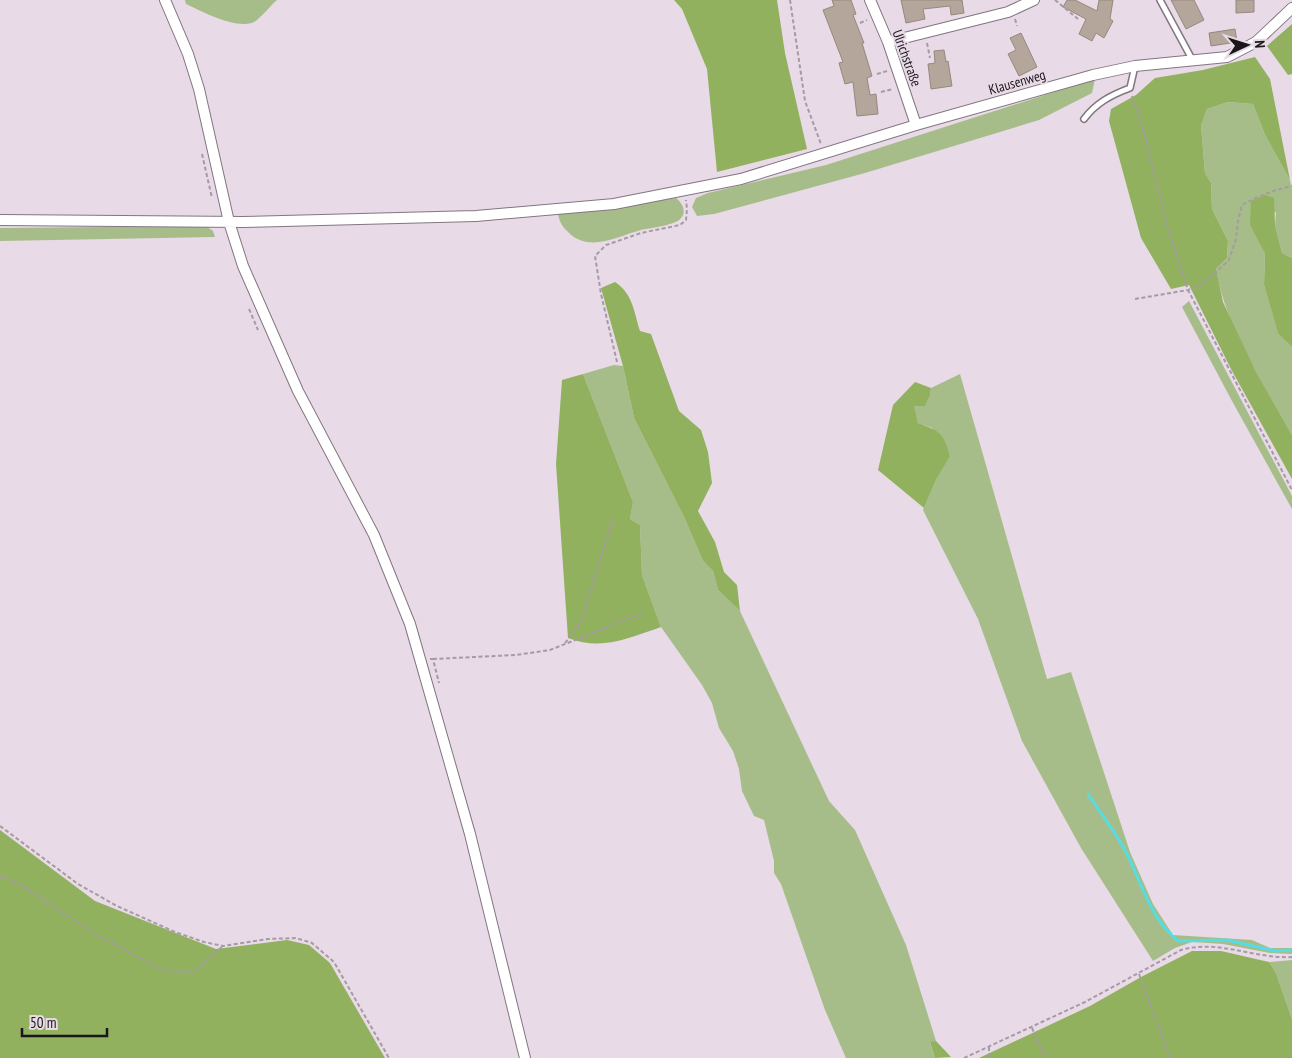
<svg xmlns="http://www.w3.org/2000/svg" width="1292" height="1058" font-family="'PT Sans Narrow',sans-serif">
<rect width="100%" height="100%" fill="#e8dae6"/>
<!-- green -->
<path fill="#a7bd89" d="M185 0H277C272 4 259 20 254 22 237 30 203 12 186 4Z
M1095 79 1092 93 1039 120 865 173 714 214 697 216 692 207 696 198 708 193 826 165Z
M1228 102 1253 104 1265 135 1290 180 1292 189V258L1282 253 1275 225 1276 212 1250 224 1265 254 1264 285 1278 332 1292 347V435C1264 386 1225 325 1216 269L1227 258 1228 241 1212 209 1211 183 1205 173 1201 126 1207 109Z
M676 198C682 203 687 211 681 218 677 225 650 228 641 230 618 236 590 253 569 233 563 227 560 224 558 214L613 208Z
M206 226 213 231 215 237 0 241V228Z
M1189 301 1292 496V509L1232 401 1182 307Z
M614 365 623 366 634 418 684 517 703 561 713 571 718 590 740 611 829 801 855 830 906 945 936 1041 930 1043 935 1058H846L825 1010 781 884 774 873V861L764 820 754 816 742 791 739 769 733 751 719 728 712 703 702 685 661 627 642 575 640 525 630 519 633 502 583 374Z
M960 374 1047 679 1071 672 1130 852 1153 904 1173 935 1252 940 1270 948H1292V954L1270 953 1223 944 1192 942 1175 948 1153 961 1081 848 1022 741 978 619 923 510 936 480 950 455 932 428 918 423 913 405 925 406 930 396 931 388Z
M1292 960V1019L1276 973 1269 962Z"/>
<!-- forest -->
<path fill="#91b15f" d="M674 0H777L785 53 807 149 717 172 707 69 682 9Z
M1292 24V74L1288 75 1267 46Z
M1255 57 1270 79 1290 180 1265 135 1253 104 1228 102 1207 109 1201 126 1205 173 1211 183 1212 209 1228 241 1227 258 1216 269 1223 302 1256 372 1292 435V479L1231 369 1189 285 1171 289 1141 238 1109 121 1111 109 1136 95 1155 78 1203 70Z
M1265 195 1274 198 1275 225 1282 253 1292 258V347L1278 333 1264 285 1265 254 1250 225 1251 201Z
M615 282C633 294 634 312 640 331L651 334 679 411 701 430 708 452 712 483 698 511 715 542 724 572 737 585 740 611 718 590 713 571 703 561 684 517 634 418 623 366 601 288Z
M583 374 633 502 630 519 640 525 642 575 661 627C629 638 602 651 568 638L556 464 562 380Z
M915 382 931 388 930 396 925 406H914L918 423C941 432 943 432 950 456L936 480 924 508 878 470 893 405Z
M0 830 95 901 216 949 287 940 309 945 330 963 385 1058H0Z
M1192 951H1221L1269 962 1276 973 1292 1019V1058H979L1090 1006 1141 977Z
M936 1041 951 1057 935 1058 930 1042Z"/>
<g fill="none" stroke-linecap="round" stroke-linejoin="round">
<!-- stream -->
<path stroke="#57dce4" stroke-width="3" d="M1088 794C1101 814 1117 834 1128 856 1143 887 1151 919 1178 941L1227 940 1275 951 1292 950"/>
</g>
<!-- building -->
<path fill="#b4a69b" stroke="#96887e" d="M832 0H851L856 14 853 15 864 43H862L872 76 867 78 870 95 876 94 878 114 857 116 853 82 845 84 839 63 843 62 823 10 834 6Z
M901 0H962L964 13 951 15 950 6 923 9 925 19 906 23Z
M1067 0H1075L1097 11 1099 0H1113L1110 19 1113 21 1104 38 1096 33 1092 41 1079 34 1086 19 1063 7Z
M1171 0H1194L1204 20 1186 29Z
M1236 0H1254V12L1236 13Z
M1235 29 1237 42 1211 46 1209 33Z
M1021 33 1037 67 1019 76 1008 54 1016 50 1010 38Z
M944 50 946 62 948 61 952 86 931 89 928 64 935 63 934 51Z"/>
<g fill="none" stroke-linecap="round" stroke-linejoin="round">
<!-- service casing -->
<g stroke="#827681" stroke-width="8">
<path id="service" d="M1160 0 1193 61
M1084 119C1096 103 1111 95 1130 88L1135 66"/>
</g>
<!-- minor casing -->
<g stroke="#827681" stroke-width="12">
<path id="minor" d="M165 0 188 54 199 89 229 222 243 266 298 391 374 535 410 624 470 834 525 1058
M870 0 888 42 916 125
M888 42 1008 12 1034 0
M0 220 242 222 476 216 614 204 741 179 916 125 1093 75 1135 66 1227 57 1256 42 1292 8"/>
</g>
<!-- path -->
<path stroke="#a69ba5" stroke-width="2" stroke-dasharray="4 2.5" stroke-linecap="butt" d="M790 0 805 101 821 144
M1055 0 1078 19
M1015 19 1017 26
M860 23 867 20
M927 43 930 58
M877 74 887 71
M881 92 893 89
M1132 96 1146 140 1168 229 1188 290 1292 490
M202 154 212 198
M1135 299 1188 290 1200 285 1214 274 1229 260 1236 239 1238 221 1242 205C1258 196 1274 190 1292 186
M249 309 258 330
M617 362 601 294 595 256 606 245 641 233 680 225 686 220 687 209 686 200
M565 643 581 622 613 520
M430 659H433L439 683
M433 659 516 655 550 650 643 613
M0 826 78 884 117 906 175 932 204 942 223 946 268 939 296 938 312 943 334 962 389 1058
M0 876 18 883 92 932 164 971 194 972 223 946
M1139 974 1170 1058
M1032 1028 1045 1058
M989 1047V1058
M964 1058 1085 1002 1181 950C1218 939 1254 959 1292 957"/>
<!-- service -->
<use href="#service" stroke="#fff" stroke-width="5"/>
<!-- minor -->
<use href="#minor" stroke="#fff" stroke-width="10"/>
</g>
<g text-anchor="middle" stroke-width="4" stroke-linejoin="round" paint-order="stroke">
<!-- street labels -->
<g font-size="14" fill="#1a161a" stroke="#e8dae6">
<text transform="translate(907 58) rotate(70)" y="5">Ulrichstraße</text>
<text transform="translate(1017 82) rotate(-16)" y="5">Klausenweg</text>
</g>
</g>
<!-- north arrow -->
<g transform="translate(1247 45) rotate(86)" stroke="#e8dae6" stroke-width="4" paint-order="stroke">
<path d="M0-4L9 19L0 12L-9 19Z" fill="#1a161a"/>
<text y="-8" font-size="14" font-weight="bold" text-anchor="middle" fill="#1a161a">N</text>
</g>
<!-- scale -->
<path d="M22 1028v8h85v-8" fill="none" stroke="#1a161a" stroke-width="2.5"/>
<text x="30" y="1028" font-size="15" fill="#1a161a" stroke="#e8dae6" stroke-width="4" paint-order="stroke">50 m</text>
</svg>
